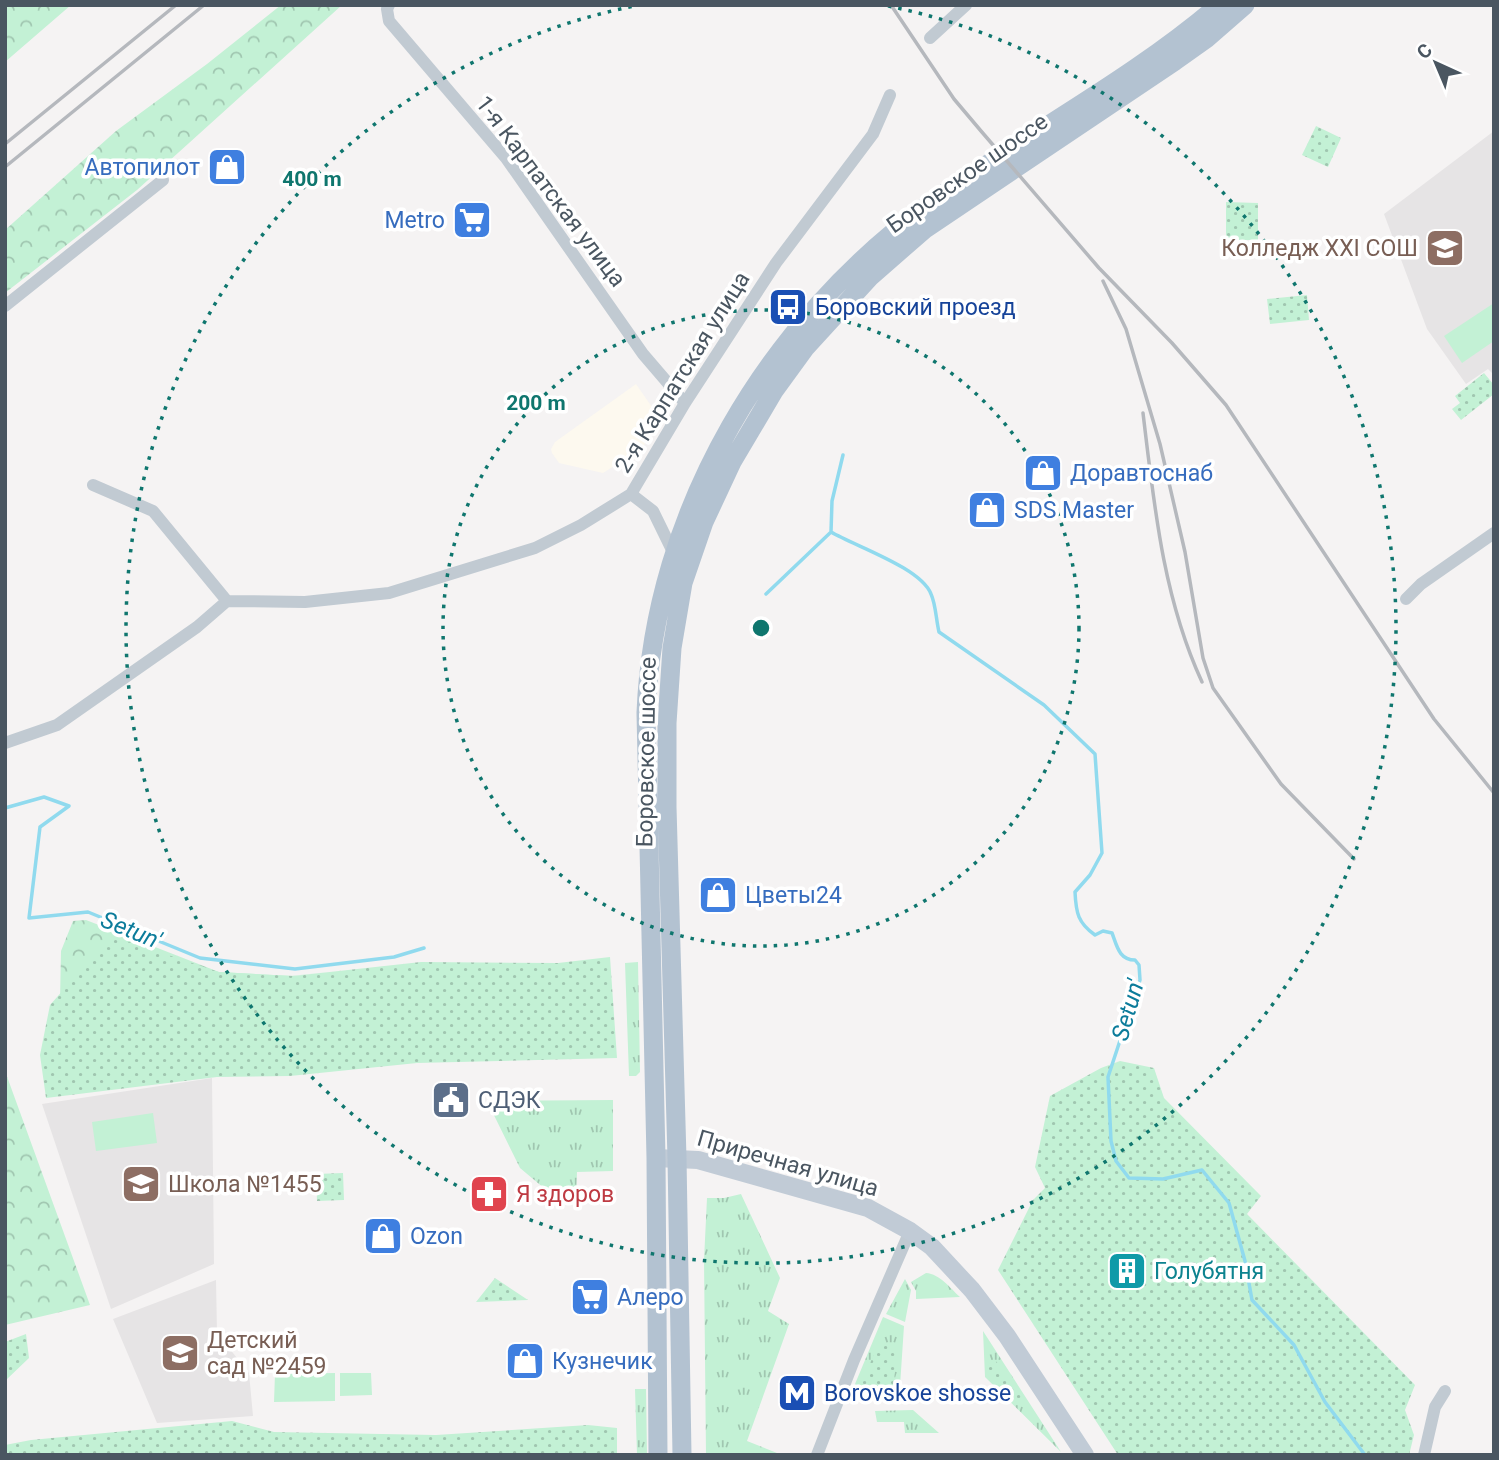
<svg xmlns="http://www.w3.org/2000/svg" width="1499" height="1460" font-family="Roboto,sans-serif">
<defs>
<pattern id="grass-tufts" width="24" height="20" patternUnits="userSpaceOnUse" patternTransform="scale(1.75)"><rect width="24" height="20" fill="#c3f1d5"/><path d="M3 7l-1-3M5 7V3M7 7l1-3M15 17l-1-3M17 17v-4M19 17l1-3" fill="none" stroke="#a0c6b0"/></pattern>
<pattern id="forest-crowns" width="20" height="18" patternUnits="userSpaceOnUse" patternTransform="scale(1.75)"><rect width="20" height="18" fill="#c3f1d5"/><path d="M2 6a3 3 0 1 1 6 0M12 15a3 3 0 1 1 6 0" fill="none" stroke="#a0c6b0"/></pattern>
<pattern id="park-dots" width="8" height="8" patternUnits="userSpaceOnUse" patternTransform="scale(1.75)"><rect width="8" height="8" fill="#c3f1d5"/><path d="M2 2h.1M6 6h.1" fill="none" stroke="#a0c6b0" stroke-width="1.8" stroke-linecap="round"/></pattern>
</defs>
<rect width="100%" height="100%" fill="#f5f3f3"/>
<!-- commercial -->
<path fill="#fdf9ef" d="M636 384 654 410 667 415 641 449 603 473 559 463 552 453 551 449 555 442Z"/>
<!-- education -->
<path fill="#e6e4e5" d="M1494 131V375L1488 369 1466 384 1427 329 1384 214Z
M212 1078 214 1264 111 1309 42 1104Z
M216 1280 217 1333 249 1373 253 1416 157 1423 113 1319Z"/>
<!-- grass -->
<path fill="url(#grass-tufts)" d="M638 962 640 1072 636 1076H629L625 963Z
M613 1100V1171L577 1172 576 1201 545 1189 520 1168 487 1101Z
M741 1194 780 1278 768 1311 789 1324 747 1441 782 1455H706L704 1260 707 1198H724Z
M926 1273C940 1274 950 1288 960 1297L916 1299V1291L911 1282Z
M905 1279 911 1290 905 1322 886 1314Z
M883 1317 904 1326 900 1386 908 1387 907 1392 899 1395 850 1396Z
M983 1331 1061 1452 985 1377Z
M635 1389H646L647 1455H637Z
M913 1410 939 1433H905L904 1422H877L875 1411Z"/>
<!-- forest -->
<path fill="url(#forest-crowns)" d="M5 5H71L5 62Z
M281 5H342L137 190 5 293V230L116 131 207 64Z
M86 920 219 972 293 976 329 972 60 1000 61 951 73 921Z
M5 1071 90 1305 5 1325Z"/>
<!-- park -->
<path fill="url(#park-dots)" d="M1316 126 1341 138 1328 167 1302 155Z
M1226 202 1258 203V240H1226Z
M1307 295 1309 320 1270 324 1267 299Z
M1484 373 1494 385V394L1461 420 1452 409 1460 403 1455 396Z
M111 936 219 972 293 976 421 962 558 963 610 957 617 1058 417 1063 290 1076 217 1077 46 1098 40 1055 50 1005Z
M1120 1061 1154 1068 1164 1098 1261 1196 1247 1214 1415 1385 1405 1410 1414 1435 1409 1455H1118L998 1270 1033 1200 1045 1188 1035 1167 1050 1096 1101 1068Z
M343 1173 344 1200 317 1201 316 1174Z
M495 1278 528 1300 476 1302Z
M26 1334 29 1358 5 1381V1342Z
M884 1345 896 1347 894 1385 877 1391 860 1387 877 1347Z
M995 1360 1023 1396 1014 1402 987 1369 986 1366Z
M232 1421 274 1432 436 1435 588 1425 617 1428V1455H5V1445L31 1440Z"/>
<!-- garden -->
<path fill="#c3f1d5" d="M1494 303V341L1462 363 1444 336Z
M153 1113 157 1143 96 1151 92 1122Z
M335 1373V1401L274 1402 275 1374Z
M340 1373H371L372 1395 340 1396Z"/>
<g fill="none" stroke-linecap="round" stroke-linejoin="round">
<!-- stream -->
<path stroke="#90daee" stroke-width="3.5" d="M831 532 832 501 843 455
M766 594 831 532C857 547 921 568 931 594 936 605 936 620 939 632L1044 705 1095 754 1102 853 1090 875 1075 892C1076 913 1078 923 1095 935L1103 931 1112 933C1117 946 1119 960 1135 960L1139 965 1140 980 1108 1077 1111 1141 1116 1161 1129 1178 1163 1179 1202 1170 1229 1203 1245 1261 1252 1300 1294 1345 1325 1402 1365 1455
M5 808 44 797 69 806 40 827 29 918 88 912 200 958 295 969 394 957 424 948"/>
<!-- street -->
<path stroke="#c1cad2" stroke-width="12" d="M389 5 387 9 389 21 506 158 643 354 685 403
M930 38 966 5
M5 306 163 180
M93 485 153 511 227 601
M631 494 653 511 674 554
M1406 599 1421 584 1494 533
M227 601 305 602 389 593 535 548 581 525 631 494 685 403 776 263 873 134 890 95
M5 743 57 725 197 627 227 601
M817 1455 854 1360 910 1231
M1424 1455 1435 1407 1445 1391"/>
<!-- secondary -->
<path stroke="#c1cbd6" stroke-width="18" d="M656 1158 698 1160 868 1208 910 1231 932 1247 972 1290 1007 1336 1085 1455"/>
<!-- primary -->
<path stroke="#b3c2d1" stroke-width="19" d="M658 1455 656 1158 646 713C654 511 768 321 931 203 1025 135 1130 81 1219 5
M682 1455 677 1158 667 807V723L672 648 683 583 704 522 732 462 774 391 806 347 870 277 925 229 1175 61 1206 39 1245 5"/>
<!-- rail -->
<path stroke="#b5b8bd" stroke-width="3.5" d="M891 5 954 99 981 131 1099 268 1172 343 1226 405 1434 719 1494 793
M5 144 176 5
M5 167 204 5
M1103 281 1126 329 1160 444 1185 552 1203 658 1213 688 1281 784 1354 859
M1143 413C1154 504 1163 598 1202 682"/>
</g>
<!-- distance rings -->
<g fill="none" stroke="#0f766e" stroke-width="3.5" stroke-dasharray="3.5 7">
<circle cx="761" cy="628" r="318"/>
<path d="M888 6A635 635 0 1 1 634 6"/>
</g>
<!-- icons -->
<defs>
<g id="shop-square" transform="scale(2.0125)"><rect x="-9" y="-9" width="18" height="18" rx="4" fill="#3f7fe0" stroke="#fff"/><path d="M-5-2.5h2.3a2.7 3.5 0 0 1 5.4 0H5L5.5 6h-11ZM-1.5-2.5h3a1.5 2.3 0 0 0-3 0Z" fill="#fff"/></g>
<g id="supermarket-square" transform="scale(2.0125)"><rect x="-9" y="-9" width="18" height="18" rx="4" fill="#3f7fe0" stroke="#fff"/><path d="M-6-5.5h2.5l.6 2H6L4.5 2H-2.5L-4.4-4H-6ZM-1.5 3.2a1.3 1.3 0 1 0 .1 0ZM3 3.2a1.3 1.3 0 1 0 .1 0Z" fill="#fff"/></g>
<g id="school-square" transform="scale(2.0125)"><rect x="-9" y="-9" width="18" height="18" rx="4" fill="#8d6e63" stroke="#fff"/><path d="M0-5L7-2L0 1L-7-2ZM-4 1L0 2.5L4 1V4Q0 6-4 4Z" fill="#fff"/></g>
<g id="bus-square" transform="scale(2.0125)"><rect x="-9" y="-9" width="18" height="18" rx="4" fill="#1a4fb4" stroke="#fff"/><path d="M-5-6H5V4H4V6H2V4H-2V6H-4V4H-5ZM-3.5-4V0h7V-4ZM-3.5 1.2v1.5H-2V1.2ZM2 1.2v1.5H3.5V1.2Z" fill="#fff"/></g>
<g id="civic-square" transform="scale(2.0125)"><rect x="-9" y="-9" width="18" height="18" rx="4" fill="#5c6f8a" stroke="#fff"/><path d="M-.6-6.5H3V-4.5H.6V-3L4-1V1h2V6H-6V1h2V-1L-.6-3ZM-1.2 2.5V6h2.4V2.5Z" fill="#fff"/></g>
<g id="pharmacy-square" transform="scale(2.0125)"><rect x="-9" y="-9" width="18" height="18" rx="4" fill="#e0444e" stroke="#fff"/><path d="M-2-6h4v4h4v4h-4v4h-4v-4h-4v-4h4Z" fill="#fff"/></g>
<g id="building-square" transform="scale(2.0125)"><rect x="-9" y="-9" width="18" height="18" rx="4" fill="#0f9aa8" stroke="#fff"/><path d="M-4-6H4V6H1V3H-1V6H-4ZM-2.5-4.3h1.7v1.8h-1.7ZM.8-4.3h1.7v1.8H.8ZM-2.5-1h1.7V.8h-1.7ZM.8-1h1.7V.8H.8Z" fill="#fff"/></g>
<g id="metro-square" transform="scale(2.0125)"><rect x="-9" y="-9" width="18" height="18" rx="4" fill="#1a4fb4" stroke="#fff"/><path d="M-5.5 5V-5H-3L0 0L3-5H5.5V5H3V-.5L0 4L-3-.5V5Z" fill="#fff"/></g>
</defs>
<g fill-rule="evenodd">
<use href="#shop-square" x="227" y="167"/>
<use href="#supermarket-square" x="472" y="220"/>
<use href="#school-square" x="1445" y="248"/>
<use href="#bus-square" x="788" y="307"/>
<use href="#shop-square" x="1043" y="473"/>
<use href="#shop-square" x="987" y="510"/>
<use href="#shop-square" x="718" y="895"/>
<use href="#civic-square" x="451" y="1100"/>
<use href="#school-square" x="141" y="1184"/>
<use href="#pharmacy-square" x="489" y="1194"/>
<use href="#shop-square" x="383" y="1236"/>
<use href="#building-square" x="1127" y="1271"/>
<use href="#supermarket-square" x="590" y="1297"/>
<use href="#school-square" x="180" y="1353"/>
<use href="#shop-square" x="525" y="1361"/>
<use href="#metro-square" x="797" y="1393"/>
</g>
<g text-anchor="middle" stroke-width="7" stroke-linejoin="round" paint-order="stroke">
<!-- shop labels -->
<g font-size="23" fill="#366cbe" stroke="#fff" text-anchor="start">
<text x="200" y="175" text-anchor="end">Автопилот</text>
<text x="445" y="228" text-anchor="end">Metro</text>
<text x="1070" y="481">Доравтоснаб</text>
<text x="1014" y="518">SDS Master</text>
<text x="745" y="903">Цветы24</text>
<text x="410" y="1244">Ozon</text>
<text x="617" y="1305">Алеро</text>
<text x="552" y="1369">Кузнечик</text>
</g>
<!-- street labels -->
<g font-size="23" fill="#4a5661" stroke="#fff">
<text transform="translate(967 173) rotate(-35)" y="8">Боровское шоссе</text>
<text transform="translate(551 191) rotate(53)" y="8">1-я Карпатская улица</text>
<text transform="translate(682 372) rotate(-58)" y="8">2-я Карпатская улица</text>
<text transform="translate(646 752) rotate(-89)" y="8">Боровское шоссе</text>
<text transform="translate(788 1163) rotate(16)" y="8">Приречная улица</text>
</g>
<!-- education labels -->
<g font-size="23" fill="#785e54" stroke="#fff" text-anchor="start">
<text x="1418" y="256" text-anchor="end">Колледж XXI СОШ</text>
<text x="168" y="1192">Школа №1455</text>
<text x="207" y="1348">Детский<tspan x="207" dy="26">сад №2459</tspan></text>
</g>
<!-- transit labels -->
<g font-size="23" fill="#164399" stroke="#fff" text-anchor="start">
<text x="815" y="315">Боровский проезд</text>
<text x="824" y="1401">Borovskoe shosse</text>
</g>
<!-- service labels -->
<g font-size="23" fill="#4e5e75" stroke="#fff" text-anchor="start">
<text x="478" y="1108">СДЭК</text>
</g>
<!-- health labels -->
<g font-size="23" fill="#be3a42" stroke="#fff" text-anchor="start">
<text x="516" y="1202">Я здоров</text>
</g>
<!-- culture labels -->
<g font-size="23" fill="#0d838f" stroke="#fff" text-anchor="start">
<text x="1154" y="1279">Голубятня</text>
</g>
<!-- water labels -->
<g font-size="24" font-style="italic" fill="#0c7c9b" stroke="#fff">
<text transform="translate(131 930) rotate(22)" y="8">Setun'</text>
<text transform="translate(1128 1010) rotate(-74)" y="8">Setun'</text>
</g>
</g>
<circle cx="761" cy="628" r="10" fill="#0f766e" stroke="#fff" stroke-width="3.5"/>
<g font-size="21" text-anchor="middle" font-weight="bold" fill="#0f766e" stroke="#fff" stroke-width="7" stroke-linejoin="round" paint-order="stroke">
<text x="312" y="186">400 m</text>
<text x="536" y="410">200 m</text>
</g>
<!-- border -->
<rect width="1499" height="1460" fill="none" stroke="#4a5661" stroke-width="14"/>
<!-- north arrow -->
<g transform="translate(1436 63) rotate(316)" stroke="#ffffff" stroke-width="5" paint-order="stroke">
<path d="M0-5L12 26L0 18L-12 26Z" fill="#4a5661"/>
<text y="-10" font-size="19" font-weight="bold" text-anchor="middle" fill="#4a5661">С</text>
</g>
</svg>
